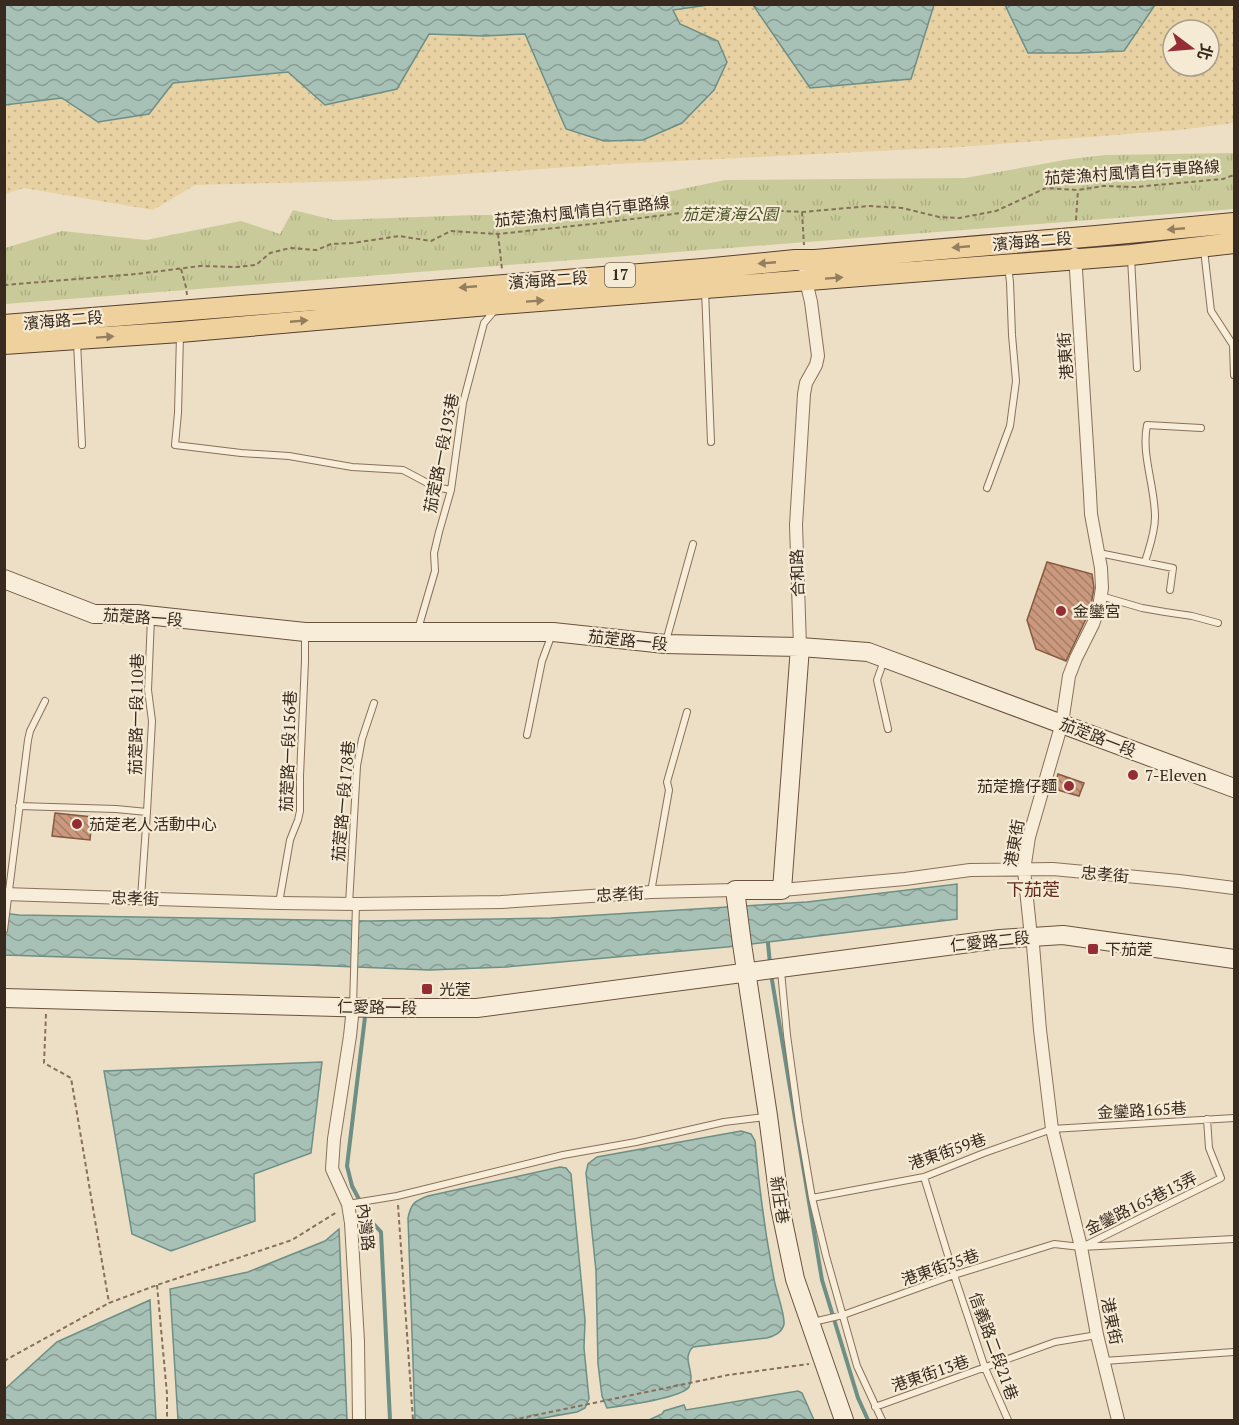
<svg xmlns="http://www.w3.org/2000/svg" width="1239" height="1425" font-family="'PT Serif','Noto Sans TC',serif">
<defs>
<pattern id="sand-dots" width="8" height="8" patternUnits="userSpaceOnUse" patternTransform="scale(1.5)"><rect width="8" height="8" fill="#e8d2a3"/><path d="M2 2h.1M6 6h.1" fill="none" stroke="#c8b48c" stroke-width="1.8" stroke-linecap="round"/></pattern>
<pattern id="park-tufts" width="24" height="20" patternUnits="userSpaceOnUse" patternTransform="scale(1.5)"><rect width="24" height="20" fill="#c8cb99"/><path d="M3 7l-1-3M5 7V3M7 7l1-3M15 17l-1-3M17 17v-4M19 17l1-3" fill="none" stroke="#adae83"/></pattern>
<pattern id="water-waves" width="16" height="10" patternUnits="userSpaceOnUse" patternTransform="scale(1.5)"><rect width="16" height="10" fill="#a7c1b7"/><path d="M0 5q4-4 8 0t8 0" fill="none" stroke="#899d94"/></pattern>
<pattern id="building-back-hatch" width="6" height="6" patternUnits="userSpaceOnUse" patternTransform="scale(1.5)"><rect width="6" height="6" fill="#ca987c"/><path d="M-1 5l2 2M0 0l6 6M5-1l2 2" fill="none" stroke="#a57c65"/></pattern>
</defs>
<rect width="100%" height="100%" fill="#eddfc5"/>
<!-- sand -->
<path fill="url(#sand-dots)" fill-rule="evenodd" d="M708 4 753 5 810 88 911 79 934 5H1005L1028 53 1124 51 1155 5H1234V123L1179 130 961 147 617 164 359 181 195 185 153 210 24 188 5 194 4 105 62 98 98 122 149 114 172 83 288 72 325 104 397 89 429 34 484 36 526 34 566 129 718 41 680 24 673 9ZM1173 30H1209V66H1173Z"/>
<!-- park -->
<path fill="url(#park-tufts)" d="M1234 153V209L5 304V248L62 231 146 240 241 221 280 234 293 210 334 220 476 215H557L725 180 965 178 1070 159 1106 155Z"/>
<!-- water -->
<path fill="url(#water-waves)" stroke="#6d8f85" stroke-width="1.5" d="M4 5H708L673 10 680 24 718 41 727 62 714 90 682 123 643 140 604 141 566 129 525 34 484 36 429 34 397 89 325 105 288 72 173 83 149 114 98 122 62 98 5 105Z
M753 5H934L911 79 810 88Z
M1005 5H1155L1124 51 1078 53H1028Z
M957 884V919L727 947 506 967 429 970 308 965 5 955 4 913 19 915 369 921 551 918 807 902Z
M322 1062 311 1153 254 1174 255 1221 171 1251 132 1234 104 1071Z
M741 1131 751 1134 755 1141C759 1187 765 1233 774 1279 776 1291 785 1314 784 1324 782 1333 774 1336 767 1338L693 1347C683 1357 691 1366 691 1378 691 1380 690 1385 689 1387 681 1398 622 1406 607 1408L602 1396 598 1364 596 1271 586 1173 588 1164 597 1157Z
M560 1167 566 1168 571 1174 585 1320 584 1348 589 1399 585 1408 577 1412 532 1420H415L408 1218C411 1204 414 1201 428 1196Z
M339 1229 347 1420H178L170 1289 248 1272 325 1241Z
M150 1300 156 1420H5V1389L57 1342Z
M798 1391 802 1393 814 1420H649L662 1414 664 1411 684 1405 686 1410Z"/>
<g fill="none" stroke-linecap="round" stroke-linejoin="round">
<!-- stream -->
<path stroke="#6d8f85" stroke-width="4" d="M768 943 770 964
M771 974 822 1280 858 1398 868 1420
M365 1017 347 1166 352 1186 370 1220 381 1232 390 1420"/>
</g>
<!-- building -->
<path fill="url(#building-back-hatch)" stroke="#865942" stroke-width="1.5" d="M1047 562 1092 574 1094 588 1091 605 1085 621 1066 661 1036 649 1027 620Z
M1058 774 1084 783 1079 796 1054 789Z
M55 813 102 818 100 831 91 830 90 840 52 836Z"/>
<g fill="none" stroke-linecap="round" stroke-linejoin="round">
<!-- lane casing -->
<g stroke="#88705b" stroke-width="8">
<path id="lane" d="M1204 250 1211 311 1233 345 1234 375
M1131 258 1137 368
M705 290 711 442
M180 335 178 413 175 445 241 453 289 456 352 467 403 470 435 487 451 490
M77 342 82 445
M987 488 1010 426 1016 381 1012 335 1010 282 1008 267
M1099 553 1173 568 1170 590
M1145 562C1149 548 1155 533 1155 517 1155 486 1141 455 1147 425L1201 428
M1101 596 1142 608 1165 612 1192 616 1218 623
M418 629 435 571 434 553 439 532 451 490 463 403 484 323 495 310
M666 641 693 544
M888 729 877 680 882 666 888 664
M527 735 542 661 552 634
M19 806 116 809 147 812 141 898
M147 812 152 721 148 690 151 618
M651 892 669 790 667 782 687 712
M279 903 290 840 298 820 300 811V776L305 661V633
M349 904 357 766 362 739 374 703
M4 930 28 740 30 731 45 701
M781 971 787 1035 799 1122 812 1198 826 1256 857 1366 882 1420
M353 1006 356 904
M924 1177 954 1275 985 1368 1008 1420
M812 1198 924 1177 984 1153 1052 1129 1234 1118
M348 1204 397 1196 563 1155 636 1142 724 1122 765 1117
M1084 1246 1221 1178 1209 1148 1207 1119
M813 1322 843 1315 954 1275 1054 1244 1081 1247 1234 1239
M1104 1361 1234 1352
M875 1407 1055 1342 1097 1335"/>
</g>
<!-- street casing -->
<g stroke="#88705b" stroke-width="14">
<path id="street" d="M1075 254 1090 494 1091 514 1101 568 1102 588 1099 607 1093 624 1076 658 1069 676 1062 723 1029 837 1024 870 1031 937 1033 945 1040 1030 1052 1129 1081 1247 1097 1335 1118 1420
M800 647 796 525 804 394 806 383 816 365 818 356 811 302 806 281 805 260
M782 890 905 879 970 870 1053 869 1179 881 1234 888
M4 894 279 903 356 904 501 902 651 892 735 890
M353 1007 350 1036 334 1139 332 1169 348 1204 351 1223 358 1341 359 1420"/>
</g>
<!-- secondary casing -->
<g stroke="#6a523f" stroke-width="20">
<path id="secondary" d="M4 579 94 614H137L305 632H553L665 644 800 647 868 652 1234 788
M800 647 782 890H735L742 944 768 1116 780 1207 795 1279 844 1420
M4 998 374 1008H477L1000 939 1063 935 1234 959"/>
</g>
<!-- primary casing -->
<g stroke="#563f30" stroke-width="22">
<path id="primary" d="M4 325 703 269 795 260H815L1096 236 1234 223
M4 344 180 332 500 304 1131 255 1234 243"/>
</g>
<!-- path -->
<path stroke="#88705b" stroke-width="2" stroke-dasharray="4.5 3" stroke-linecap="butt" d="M802 212 804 245
M1076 220 1078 190
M498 234 502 269
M181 269 186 287 187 295
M4 285 137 274 200 266 237 267 256 265 270 253 290 248 317 250 331 244 353 243 399 236 431 241 451 231 498 234 592 224 722 208 802 212 870 206 902 208 939 217 959 218 996 211 1046 188 1078 190 1103 186 1135 187 1223 179 1234 175
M46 1014 44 1063 71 1078 109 1303
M398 1205 413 1420
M157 1285 167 1394V1420
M4 1361 109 1303 157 1285 292 1240 337 1212
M512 1420 728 1375 809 1364"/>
<!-- lane -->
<use href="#lane" stroke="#f8edd8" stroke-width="6"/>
<!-- street -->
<use href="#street" stroke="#f8edd8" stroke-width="12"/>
<!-- secondary -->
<use href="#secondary" stroke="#f8edd8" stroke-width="18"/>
<!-- primary -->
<use href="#primary" stroke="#efd19e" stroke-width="20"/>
</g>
<!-- one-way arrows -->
<defs><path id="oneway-solid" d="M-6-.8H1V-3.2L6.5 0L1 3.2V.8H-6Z" transform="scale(1.5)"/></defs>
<g fill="#947e5e">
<use href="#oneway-solid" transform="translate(1176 229) rotate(175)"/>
<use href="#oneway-solid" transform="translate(961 247) rotate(175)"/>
<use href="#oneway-solid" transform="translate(767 263) rotate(175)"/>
<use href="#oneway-solid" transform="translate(834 278) rotate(-4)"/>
<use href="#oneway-solid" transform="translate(468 287) rotate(175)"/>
<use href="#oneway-solid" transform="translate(535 301) rotate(-4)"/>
<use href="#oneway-solid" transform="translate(299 321) rotate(-5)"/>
<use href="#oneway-solid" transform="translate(105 337) rotate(-4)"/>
</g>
<!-- markers -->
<g fill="#952d34" stroke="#f5ead4" stroke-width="2">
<circle cx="1061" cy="611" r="6"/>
<circle cx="1133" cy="775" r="6"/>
<circle cx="1069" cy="786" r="6"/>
<circle cx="77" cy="824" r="6"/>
<rect x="1087" y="943" width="12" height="12" rx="3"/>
<rect x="421" y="983" width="12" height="12" rx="3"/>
</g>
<g text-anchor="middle" stroke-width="4.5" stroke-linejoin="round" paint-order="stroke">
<!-- shield labels -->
<rect fill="#f5ead4" stroke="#716455" stroke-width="1.5" x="605" y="263" width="30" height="24" rx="4.5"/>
<g font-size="15" font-weight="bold" fill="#382a1f">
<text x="620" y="280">17</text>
</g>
<!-- street labels -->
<g font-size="16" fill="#382a1f" stroke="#f5ead4">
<text transform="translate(1132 172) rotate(-4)" y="6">茄萣漁村風情自行車路線</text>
<text transform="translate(582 211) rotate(-6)" y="6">茄萣漁村風情自行車路線</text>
<text transform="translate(1032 241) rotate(-5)" y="6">濱海路二段</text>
<text transform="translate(548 280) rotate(-4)" y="6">濱海路二段</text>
<text transform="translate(63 320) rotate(-5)" y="6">濱海路二段</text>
<text transform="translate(1065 356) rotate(-94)" y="6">港東街</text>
<text transform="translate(441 453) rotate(-79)" y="6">茄萣路一段193巷</text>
<text transform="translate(797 573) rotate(-92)" y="6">合和路</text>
<text transform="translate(143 617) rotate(4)" y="6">茄萣路一段</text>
<text transform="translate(628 640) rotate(6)" y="6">茄萣路一段</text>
<text transform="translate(136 714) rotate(-89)" y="6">茄萣路一段110巷</text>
<text transform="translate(1098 737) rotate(21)" y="6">茄萣路一段</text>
<text transform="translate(288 751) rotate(-88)" y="6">茄萣路一段156巷</text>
<text transform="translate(343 801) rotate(-85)" y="6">茄萣路一段178巷</text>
<text transform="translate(1014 843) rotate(-80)" y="6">港東街</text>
<text transform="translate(1105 874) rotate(5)" y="6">忠孝街</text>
<text transform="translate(620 894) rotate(-3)" y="6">忠孝街</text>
<text transform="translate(135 898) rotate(2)" y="6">忠孝街</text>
<text transform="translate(990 941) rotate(-6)" y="6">仁愛路二段</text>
<text transform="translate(377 1007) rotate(1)" y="6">仁愛路一段</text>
<text transform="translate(1142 1110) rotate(-3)" y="6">金鑾路165巷</text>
<text transform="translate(947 1151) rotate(-19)" y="6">港東街59巷</text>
<text transform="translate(780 1200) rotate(81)" y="6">新庄巷</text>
<text transform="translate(1141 1203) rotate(-26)" y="6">金鑾路165巷13弄</text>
<text transform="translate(366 1227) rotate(83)" y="6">內灣路</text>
<text transform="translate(940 1267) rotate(-19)" y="6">港東街35巷</text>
<text transform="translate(1112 1321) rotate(78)" y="6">港東街</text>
<text transform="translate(994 1346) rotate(70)" y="6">信義路二段21巷</text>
<text transform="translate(930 1373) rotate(-19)" y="6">港東街13巷</text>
</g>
<!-- park labels -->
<g font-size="16" font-style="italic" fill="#4b5426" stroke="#f5ead4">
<text x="730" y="220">茄萣濱海公園</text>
</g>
<!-- poi labels -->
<g font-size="16" fill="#382a1f" stroke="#f5ead4" text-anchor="start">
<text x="1073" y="617">金鑾宮</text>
<text x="1145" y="781">7-Eleven</text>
<text x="1057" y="792" text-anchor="end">茄萣擔仔麵</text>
<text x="89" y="830">茄萣老人活動中心</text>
<text x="1105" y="955">下茄萣</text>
<text x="439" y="995">光萣</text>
</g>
<!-- neighbourhood labels -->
<g font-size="18" fill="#642a1f" stroke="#f5ead4">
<text x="1033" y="896">下茄萣</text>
</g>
</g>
<!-- border -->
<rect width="1239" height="1425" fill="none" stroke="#382a1f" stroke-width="12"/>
<!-- north arrow -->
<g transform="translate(1191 48) rotate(106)"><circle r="28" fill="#f5ead4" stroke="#a99d8c" stroke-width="1.5"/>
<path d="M0-4.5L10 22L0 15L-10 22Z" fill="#952d34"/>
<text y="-9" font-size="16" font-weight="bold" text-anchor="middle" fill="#382a1f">北</text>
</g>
</svg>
